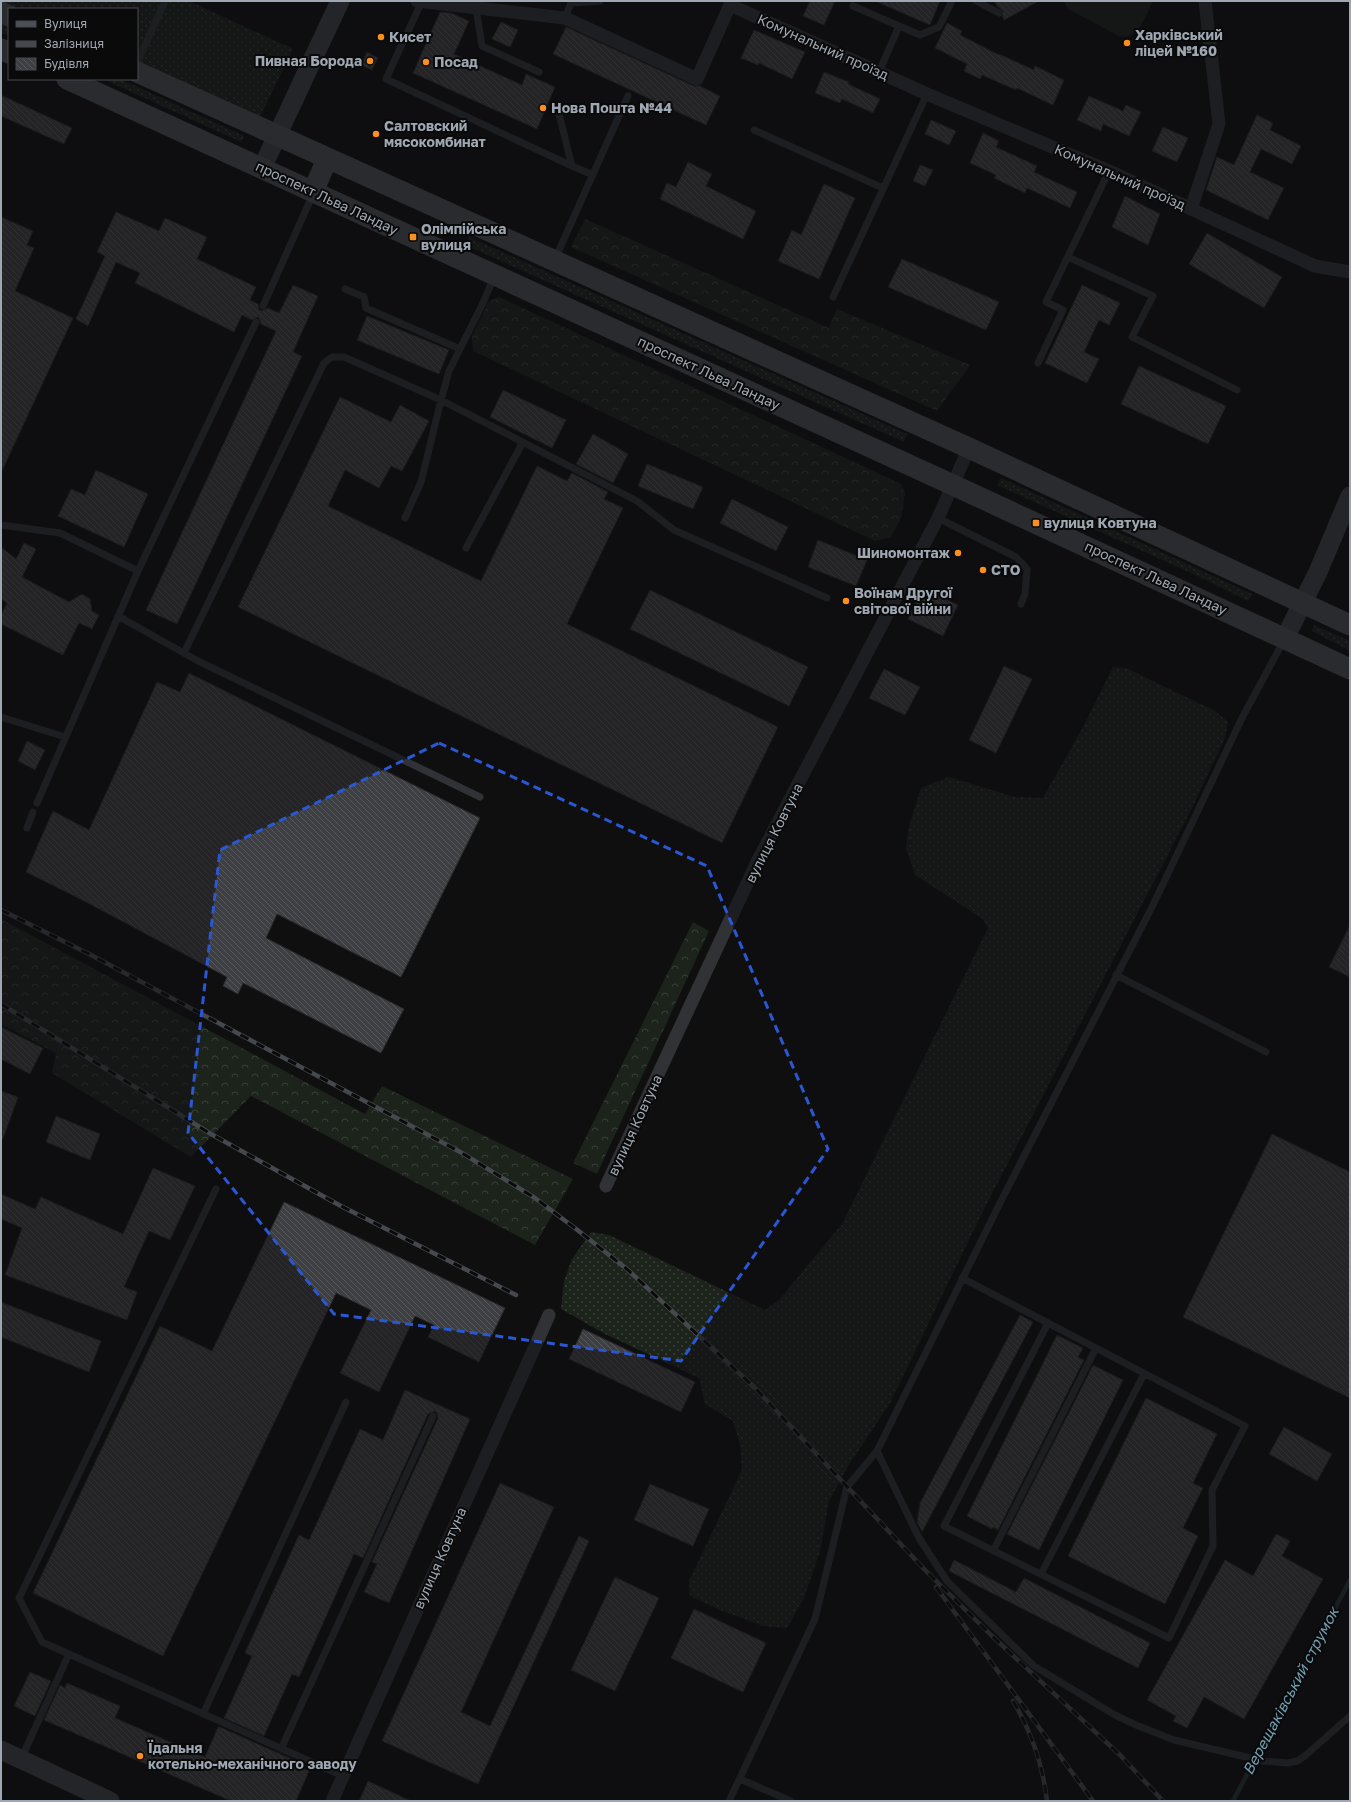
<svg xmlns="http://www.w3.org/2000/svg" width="1351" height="1802" font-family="'Golos Text',sans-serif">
<defs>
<pattern id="grass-dots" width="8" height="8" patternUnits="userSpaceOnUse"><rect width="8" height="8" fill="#1b231b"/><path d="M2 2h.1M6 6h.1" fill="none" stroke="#39403a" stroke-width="1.8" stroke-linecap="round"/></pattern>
<pattern id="forest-crowns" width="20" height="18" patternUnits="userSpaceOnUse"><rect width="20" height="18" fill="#1b231b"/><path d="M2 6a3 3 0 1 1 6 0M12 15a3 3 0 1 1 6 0" fill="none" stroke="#39403a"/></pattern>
<pattern id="building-back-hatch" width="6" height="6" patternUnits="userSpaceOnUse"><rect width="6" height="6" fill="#3e3f43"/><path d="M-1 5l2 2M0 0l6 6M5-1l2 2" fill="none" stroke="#57585c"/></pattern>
</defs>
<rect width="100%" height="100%" fill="#0f0f10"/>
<!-- grass -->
<path fill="url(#grass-dots)" d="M1 1H189L293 49 259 119 137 64V9H15L1 3Z
M1 24 9 28V36L1 33Z
M103 79H120L244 136 241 142Z
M469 237 907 434 904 442 465 245Z
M1001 478 1252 594 1248 601 1200 577 997 485Z
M1314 625 1350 641V651L1312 631Z
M1113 667 1126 668 1215 711 1228 722 1225 738 1192 808 982 1213 890 1403 848 1466 829 1501 820 1551 804 1598 787 1628 763 1626 720 1610 690 1596 689 1581 742 1470 740 1444 733 1421 705 1404 699 1378 605 1334 561 1309 564 1281 572 1259 591 1232 609 1235 765 1310 779 1300 842 1224 988 928 983 919 915 875 906 848 909 826 921 788 949 777 1014 797 1043 798 1083 727Z"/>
<!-- forest -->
<path fill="url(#forest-crowns)" d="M585 219 829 328 837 309 970 365 937 411 571 247Z
M499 297 901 484 905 493 901 518 891 537 875 541 473 351 472 336 489 301Z
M1 919 365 1114 382 1086 573 1179 535 1245 251 1096 191 1157 52 1073 56 1053 1 1024Z
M693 922 709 931 597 1174 573 1163Z"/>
<!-- park -->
<path fill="#1b231b" d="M1064 1H1153C1145 16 1140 37 1121 37L1068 9Z"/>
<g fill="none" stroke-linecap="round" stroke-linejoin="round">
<!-- stream -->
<path stroke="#273236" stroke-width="4.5" d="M1233 1801 1350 1580"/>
</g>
<!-- building -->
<path fill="url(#building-back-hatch)" stroke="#29292d" d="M810 1H835L824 25 803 16Z
M875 1H940L930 25Z
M994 1H1039L1004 20 1002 16 1003 11 997 6Z
M440 12 451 13 469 21 454 54 522 85 526 74 555 87 537 129 413 73Z
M501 22 518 30 510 47 492 39Z
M947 23 962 31 960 35 999 55V54L1034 70 1035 66 1064 80 1053 105 1017 88 1016 90 982 75 980 79 964 71 967 64 935 48Z
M566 27 694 86H700L720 96 706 125 553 54Z
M754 30 805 52 792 79 759 63 758 65 741 58Z
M367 52 378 58 372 70 361 65Z
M824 72 849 82 848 84 880 99 873 113 842 99 840 103 815 93Z
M1 95 72 128 64 144 1 116Z
M1089 96 1123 111 1126 105 1141 112 1129 136 1103 124 1101 131 1077 120Z
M1257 115 1273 123 1270 130 1301 146 1292 164 1261 149 1250 172 1284 188 1268 220 1206 190 1217 157 1234 165Z
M931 120 956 131 949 145 925 134Z
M1163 127 1188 138 1177 162 1152 151Z
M983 133 999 141 996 147 1037 166 1034 172 1077 192 1070 208 1027 188 1025 193 994 178 996 175 970 163Z
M688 162 712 174 706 186 756 211 743 239 660 199 667 183 676 187Z
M920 165 933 170 925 186 913 181Z
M824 184 855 198 819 279 778 261 792 230 801 235Z
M1125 196 1160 214 1148 245 1112 227Z
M116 212 159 231 165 218 207 237 197 259 256 287 250 300 258 304 259 309 261 311 268 308 279 313 293 285 318 296 293 352 302 356 177 624 146 610 276 331 261 324 260 320 258 317 252 320 242 315 234 332 135 283 140 273 116 262 88 326 76 319 105 256 97 252Z
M1 217 33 231 27 245 34 248 15 291 73 318 1 473Z
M1207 233 1282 277 1264 308 1189 264Z
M902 259 999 302 986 330 888 287Z
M1082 285 1120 303 1109 325 1099 320 1084 352 1099 359 1087 383 1045 363Z
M367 316 449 350 439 374 357 340Z
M1139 366 1226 406 1208 444 1121 404Z
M503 390 566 420 552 448 490 417Z
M340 397 391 422 400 405 429 421 402 471 391 466 379 488 345 470 328 506 481 581 537 466 567 481 572 473 608 492 604 499 623 508 567 624 778 727 722 843 238 607Z
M593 434 628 454 613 483 576 464Z
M647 464 703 487 693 509 638 486Z
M96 470 148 494 124 547 58 516 71 489 85 495Z
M732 499 788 527 776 551 720 523Z
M818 540 867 560 856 586 808 567Z
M24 543 36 549 22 577 69 602 82 594 90 599 92 611 99 615 92 629 79 623 63 655 1 624V615L7 603 1 599V547L16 559Z
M923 588 958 605 943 636 908 619Z
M650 590 808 667 789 706 630 629Z
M1004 666 1032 679 996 753 969 740Z
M884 669 920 687 905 715 869 698Z
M189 673 480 818 401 977 277 914 266 938 404 1009 381 1053 243 983 238 994 223 986 227 977 84 901 26 872 53 811 89 830 157 682 180 692Z
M27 741 45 750 35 770 18 761Z
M1350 925V977L1329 967Z
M1 1027 43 1048 30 1074 1 1059Z
M1 1091 18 1097 3 1139H1Z
M56 1116 100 1134 90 1160 46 1142Z
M1272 1134 1350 1172V1398L1183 1317Z
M153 1168 195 1186 170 1240 149 1231 124 1287 137 1292 127 1320 5 1275 22 1228 1 1219V1194L35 1209 41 1197 123 1234Z
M284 1202 505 1308 479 1362 428 1337 434 1325 415 1316 379 1392 340 1373 371 1310 336 1293 163 1656 33 1593 160 1326 212 1351Z
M1 1302 101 1341 89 1372 1 1337Z
M1020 1315 1033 1322 922 1532 917 1522 920 1503Z
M583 1329 695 1382 681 1412 569 1359Z
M1057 1335 1083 1348 1078 1357 1084 1360 998 1530 993 1527 992 1529 967 1516Z
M1093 1365 1123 1380 1039 1550 1007 1534Z
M405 1390 470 1419 389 1603 364 1592 377 1564 372 1562 438 1418 437 1413 435 1411 428 1414 363 1558 354 1554 299 1677 292 1674 264 1736 224 1718 252 1656 245 1653 299 1535 309 1540 360 1429 383 1440Z
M1146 1398 1217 1434 1193 1483 1203 1488 1183 1528 1198 1536 1165 1604 1068 1556Z
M1284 1427 1332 1454 1317 1481 1269 1454Z
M500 1483 554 1507 461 1712 490 1726 579 1536 589 1541 478 1784 382 1741Z
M650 1484 709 1509 693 1546 634 1520Z
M1276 1534 1290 1541 1282 1556 1323 1579 1244 1719 1204 1697 1187 1728 1173 1721 1176 1716 1147 1700 1225 1560 1253 1576Z
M954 1560 1016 1592 1024 1578 1150 1643 1138 1668 949 1571Z
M615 1577 659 1598 615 1691 571 1670Z
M694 1609 766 1643 743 1692 671 1658Z
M30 1672 51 1681 35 1716 14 1706Z
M67 1683 120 1706 115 1718 205 1757 218 1727H220L296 1761 295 1765 309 1771 296 1801H231L44 1720 60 1685 65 1688Z
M368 1781 411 1801H359Z"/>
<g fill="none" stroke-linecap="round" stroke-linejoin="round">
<!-- lane -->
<path stroke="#303236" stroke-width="7" d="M422 1 386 79 572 166
M976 1 999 13
M853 6 899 26 879 72
M476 8 482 46 539 72
M565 18 571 3 600 1
M899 26 920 35 939 27 952 1
M137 63 165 1
M559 114 572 166 593 175
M754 130 883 188
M1068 257 1153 296 1132 337 1237 390
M555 259 628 96
M345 289 364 297 366 308 460 349
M833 297 927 94
M263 306 313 194
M1038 363 1063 310 1046 302 1109 171
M405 518 421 482 441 400 637 501 674 530 827 598
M938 518 1016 557 1027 569 1025 594 1021 604
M1 525 60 533 138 571 256 322
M466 548 523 442
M118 616 198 661 480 797
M184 653 324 363 332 357H344L441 400 449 371 483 303 494 277
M1 717 65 737
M37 803 138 571
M27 828 33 812
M1116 975 1266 1052
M216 1189 19 1598 42 1642 343 1776
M962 1278 1245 1426 1212 1490 1213 1546 1169 1638 944 1526 1048 1323
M877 1451 919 1538 947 1581 1034 1666 1115 1715 1136 1725 1174 1740 1263 1761 1288 1763 1297 1761 1306 1755 1350 1716
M993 1551 1096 1348
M1041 1574 1144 1374
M203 1714 346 1402
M281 1749 433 1416
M21 1759 69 1654
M740 1779 791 1801
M729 1801 815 1619 847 1487 877 1451 1002 1199 1152 907 1242 718 1284 640"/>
<!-- street -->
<path stroke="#303236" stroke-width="13" d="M417 1 565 18 697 79 730 5 927 94 1109 171 1315 266 1350 272
M1191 209 1219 124 1205 1
M606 1186 758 860 938 518 969 448
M332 1801 549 1315"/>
<!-- secondary -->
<path stroke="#3e4146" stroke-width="19" d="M262 168 340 1
M1285 638 1318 572 1350 496
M1 1750 110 1801"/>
<!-- primary -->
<path stroke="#4c4f55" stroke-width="21" d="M1 12 9 16
M1 49 9 53
M137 72 969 448 1350 625
M67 79 953 485 1350 669
M313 192 327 159"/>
<!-- rail casing -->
<g stroke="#45484d" stroke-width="4.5">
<path id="rail" d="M1 910 91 955 462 1153 535 1198 580 1232 628 1270 755 1388 924 1569 991 1635 1120 1755 1163 1801
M1 1004 211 1134 339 1205 516 1295
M936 1587 1093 1801
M1013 1701C1031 1731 1043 1766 1047 1801"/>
</g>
<!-- rail -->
<use href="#rail" stroke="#0a0a0b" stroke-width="3" stroke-dasharray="9" stroke-linecap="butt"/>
</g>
<!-- marked area -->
<path d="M0 0H1351V1802H0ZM439 743 707 866 828 1149 681 1361 334 1314 188 1133 220 850Z" fill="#0f0f10" fill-opacity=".55" fill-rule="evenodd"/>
<path fill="none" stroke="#2a57d4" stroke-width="3" stroke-dasharray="8 5" stroke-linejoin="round" d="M439 743 707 866 828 1149 681 1361 334 1314 188 1133 220 850Z"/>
<!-- markers -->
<g fill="#fa8e1e" stroke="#0a0a0b" stroke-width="1.5">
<circle cx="381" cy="37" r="4"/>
<circle cx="1127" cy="43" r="4"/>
<circle cx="370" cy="61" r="4"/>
<circle cx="426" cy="62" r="4"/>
<circle cx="543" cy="108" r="4"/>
<circle cx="376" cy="134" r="4"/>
<rect x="409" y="233" width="8" height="8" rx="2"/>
<rect x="1032" y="519" width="8" height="8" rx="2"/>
<circle cx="958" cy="553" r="4"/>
<circle cx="983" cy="570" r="4"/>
<circle cx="846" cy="601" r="4"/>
<circle cx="140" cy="1756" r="4"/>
</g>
<g text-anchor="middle" stroke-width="4" stroke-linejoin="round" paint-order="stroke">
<!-- poi labels -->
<g font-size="14" font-weight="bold" fill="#9fa8b2" stroke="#0a0a0b" text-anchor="start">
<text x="1135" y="40">Харківський<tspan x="1135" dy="16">ліцей №160</tspan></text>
<text x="389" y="42">Кисет</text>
<text x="362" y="66" text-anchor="end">Пивная Борода</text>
<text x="434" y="67">Посад</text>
<text x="551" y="113">Нова Пошта №44</text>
<text x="384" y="131">Салтовский<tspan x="384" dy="16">мясокомбинат</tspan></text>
<text x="421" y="234">Олімпійська<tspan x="421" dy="16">вулиця</tspan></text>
<text x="1044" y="528">вулиця Ковтуна</text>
<text x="950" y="558" text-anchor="end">Шиномонтаж</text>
<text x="991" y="575">СТО</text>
<text x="854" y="598">Воїнам Другої<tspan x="854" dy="16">світової війни</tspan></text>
<text x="148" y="1753">Їдальня<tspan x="148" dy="16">котельно-механічного заводу</tspan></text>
</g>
<!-- street labels -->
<g font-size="14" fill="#9fa8b2" stroke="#0a0a0b">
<text transform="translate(823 47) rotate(24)" y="5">Комунальний проїзд</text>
<text transform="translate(1120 177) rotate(24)" y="5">Комунальний проїзд</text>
<text transform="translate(327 198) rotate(25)" y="5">проспект Льва Ландау</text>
<text transform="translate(709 373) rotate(25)" y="5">проспект Льва Ландау</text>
<text transform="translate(1156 578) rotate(25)" y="5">проспект Льва Ландау</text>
<text transform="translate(774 833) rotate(-63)" y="5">вулиця Ковтуна</text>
<text transform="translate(635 1125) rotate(-65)" y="5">вулиця Ковтуна</text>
<text transform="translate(440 1558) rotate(-66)" y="5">вулиця Ковтуна</text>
</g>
<!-- water labels -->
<g font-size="15" font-style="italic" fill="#739db0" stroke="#0a0a0b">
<text transform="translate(1291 1691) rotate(-62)" y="5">Верещаківський струмок</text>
</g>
</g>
<!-- border -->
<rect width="1351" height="1802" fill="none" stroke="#9fa8b2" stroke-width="4"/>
<!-- legend -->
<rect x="8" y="8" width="130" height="72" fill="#0a0a0b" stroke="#46494e"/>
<rect x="16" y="21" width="20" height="6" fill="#4c4f55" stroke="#46494e"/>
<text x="44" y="28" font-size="12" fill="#9fa8b2">Вулиця</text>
<rect x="16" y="41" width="20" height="6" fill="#45484d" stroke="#46494e"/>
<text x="44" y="48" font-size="12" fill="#9fa8b2">Залізниця</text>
<rect x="16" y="58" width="20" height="12" fill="url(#building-back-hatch)" stroke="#46494e"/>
<text x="44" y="68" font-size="12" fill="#9fa8b2">Будівля</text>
</svg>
